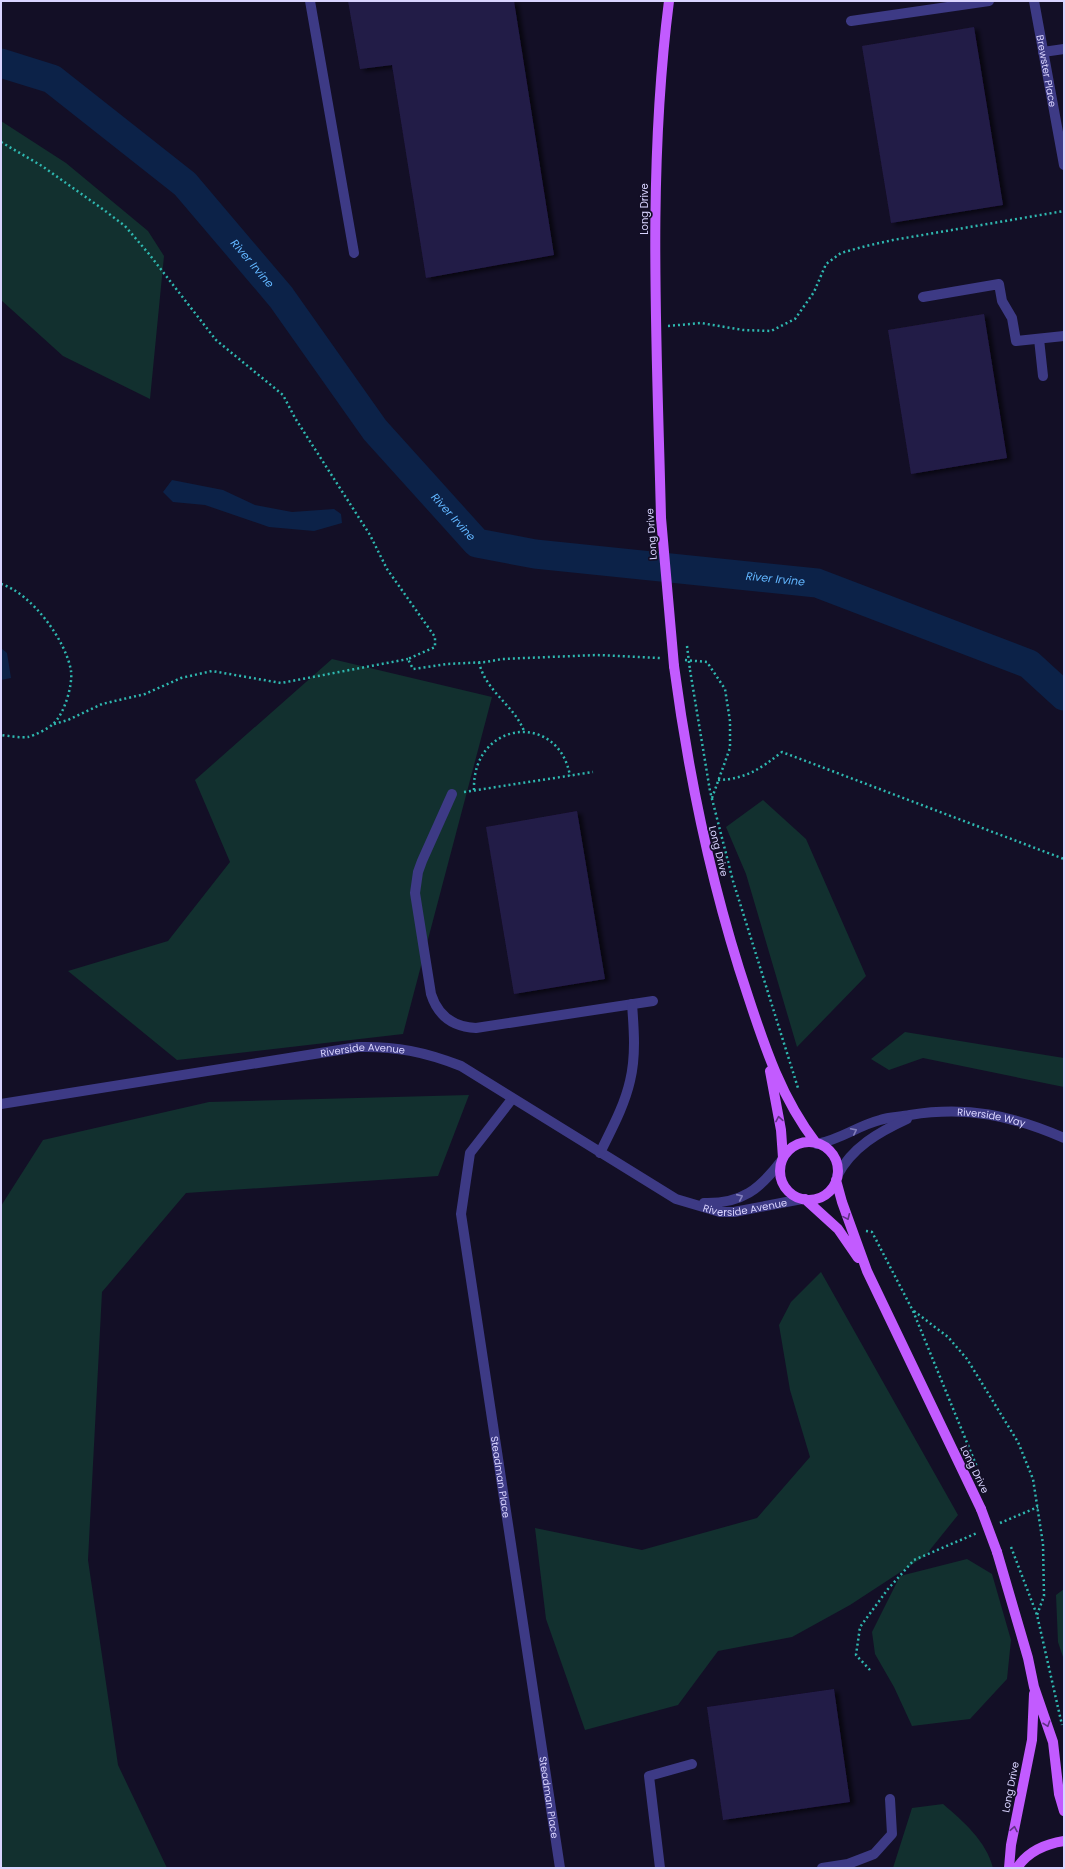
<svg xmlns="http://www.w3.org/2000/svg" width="1065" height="1869" font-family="Poppins,sans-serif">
<defs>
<filter id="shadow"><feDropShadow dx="4.5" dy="2.5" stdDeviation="2" flood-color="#0009"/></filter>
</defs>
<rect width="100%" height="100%" fill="#130f26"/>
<!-- green -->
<path fill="#12302f" d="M1 121 66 163 148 231 164 256 150 399 63 356 1 300Z
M332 659 492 697 403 1034 177 1060 68 971 168 941 230 862 195 780Z
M763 800 806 839 866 976 797 1047 746 874 726 827Z
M905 1032 1064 1058V1087L923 1058 889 1070 871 1059Z
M469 1095 438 1176 186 1193 102 1292 88 1560 118 1765 167 1868H1V1206L43 1140 209 1102Z
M821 1272 958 1515 925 1556 850 1605 792 1637 718 1651 678 1705 585 1730 546 1619 535 1528 642 1550 757 1518 810 1457 790 1390 779 1325 791 1302Z
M967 1559 992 1574 1011 1640 1007 1679 970 1719 912 1726 894 1687 875 1654 872 1632 900 1576Z
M1064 1589V1660L1058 1642 1056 1595Z
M943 1804C964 1822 986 1841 993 1868H893L912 1808Z"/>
<!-- water -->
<path fill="#0c2248" d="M172 480 223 490 255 505 292 512 334 509 341 514 342 523 314 531 269 527 205 505 173 502 163 492Z
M1 648 7 653 11 678 1 680Z"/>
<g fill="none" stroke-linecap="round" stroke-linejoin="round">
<!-- river -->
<path stroke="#0c2248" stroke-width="29" id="s1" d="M1 63 52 79 185 184 281 297 375 430 477 543 535 554 817 583 1029 664 1064 696"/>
</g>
<!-- building -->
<path fill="#241b47" filter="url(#shadow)" d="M348 1H514L554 255 426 278 392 65 360 69Z
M974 27 1003 205 891 223 862 46Z
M984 314 1007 458 911 474 888 330Z
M577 811 605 979 514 994 486 827Z
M834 1689 850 1802 723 1820 707 1707Z"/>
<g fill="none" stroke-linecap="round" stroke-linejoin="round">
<!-- path -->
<path stroke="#2fb8b0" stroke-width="2.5" stroke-dasharray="2 3" stroke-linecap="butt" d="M1 142 42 166 104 210 125 226 149 254 216 340 283 395 295 418 370 535 387 569 435 637V647L408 659 413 669 447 664 486 662 502 659 597 655 660 658
M668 326 701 323 743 330 771 331 795 319 814 292 826 264 841 253 866 246 893 240 1064 211
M1 584C31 593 66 640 71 671 73 685 64 715 53 724 48 729 35 735 28 737 21 738 9 736 1 735
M685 660 707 662 725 689 730 721V748L712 798
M479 662C485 691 514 705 524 731
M690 670 710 791 733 881 798 1088
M54 724 68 720 102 704 145 694 181 678 212 671 281 683 408 659
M718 780C746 779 760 769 782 752L1064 859
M474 790C472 720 559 711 570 776
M464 792 593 772
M866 1231 872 1232 913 1311 979 1472
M914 1311 948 1337 967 1359 1018 1442 1033 1479 1043 1544 1044 1596 1037 1615
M1000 1523 1038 1507
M1011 1547 1037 1615 1062 1725
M870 1670 856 1655 860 1627 888 1589 914 1560 977 1533"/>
<!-- minor -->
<g stroke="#3d3a85" stroke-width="10">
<path d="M310 1 354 253"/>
<path id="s2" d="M1034 1 1064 165"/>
<path d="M851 21 989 1"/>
<path d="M1043 52 1064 49"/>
<path d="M923 297 999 284 1002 301 1012 318 1016 341 1064 336"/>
<path d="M1039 339 1043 376"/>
<path d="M452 794 422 861 418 872 415 893 431 994C438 1016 453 1027 476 1028L653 1001"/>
<path id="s3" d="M512 1099 470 1153 461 1214 560 1868"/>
<path id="s4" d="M1 1104 358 1047C396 1046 425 1052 461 1066L676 1199 720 1212H734L802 1199"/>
<path id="s5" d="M817 1144C842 1139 857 1126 880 1120 889 1117 900 1117 910 1115 967 1106 1011 1115 1064 1138"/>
<path d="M600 1153C611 1130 624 1107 630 1081 636 1056 634 1030 632 1004"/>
<path d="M837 1176C852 1147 879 1132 907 1119"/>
<path d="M704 1203C742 1204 760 1189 782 1160"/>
<path d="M660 1868 649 1776 692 1764"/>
<path d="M822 1868 848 1864 874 1854 892 1834 890 1799"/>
</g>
<!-- major -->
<path stroke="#c25bff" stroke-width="10" d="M661 518C657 346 647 172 669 1
M674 666C689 779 712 889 748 996 765 1048 782 1099 816 1143
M770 1071 781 1130 783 1158
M780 1171a29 29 0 1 1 58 0a29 29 0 1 1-58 0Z
M836 1180 842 1202 867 1271 981 1509
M805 1199 838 1229 858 1258
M997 1552 1028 1658 1034 1687 1053 1742 1059 1794 1064 1811
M1009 1868 1011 1845 1032 1740 1034 1694
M1017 1868C1028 1851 1045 1844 1064 1841"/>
<!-- path-bridge -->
<path stroke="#2fb8b0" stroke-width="2.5" stroke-dasharray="2 3" stroke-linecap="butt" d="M687 646 690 670"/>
<!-- major-bridge -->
<path stroke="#c25bff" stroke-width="10" d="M661 518 674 666
M981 1509 997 1552"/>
</g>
<!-- one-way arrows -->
<defs><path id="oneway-chevron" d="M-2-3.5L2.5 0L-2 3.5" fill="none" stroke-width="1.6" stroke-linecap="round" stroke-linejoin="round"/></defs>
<g stroke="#623188">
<use href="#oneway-chevron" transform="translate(779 1119) rotate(-100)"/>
<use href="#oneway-chevron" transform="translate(847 1217) rotate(66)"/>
<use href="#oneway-chevron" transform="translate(1047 1724) rotate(71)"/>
<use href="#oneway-chevron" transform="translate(1014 1829) rotate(-79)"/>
</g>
<g stroke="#837fbc">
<use href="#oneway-chevron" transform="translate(854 1131) rotate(-27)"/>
<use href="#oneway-chevron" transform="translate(740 1197) rotate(-24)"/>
</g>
<g text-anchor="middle" stroke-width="3.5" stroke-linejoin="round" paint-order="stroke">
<!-- street labels -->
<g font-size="10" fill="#d9d4ff" stroke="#130f26">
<text dy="4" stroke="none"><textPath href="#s2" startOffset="71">Brewster Place</textPath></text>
<text transform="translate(644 209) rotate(-90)" y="4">Long Drive</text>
<text transform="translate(651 534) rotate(-94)" y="4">Long Drive</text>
<text transform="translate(719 851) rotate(76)" y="4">Long Drive</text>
<text dy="4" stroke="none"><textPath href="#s4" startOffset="366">Riverside Avenue</textPath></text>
<text dy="4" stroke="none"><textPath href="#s5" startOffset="180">Riverside Way</textPath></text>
<text dy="4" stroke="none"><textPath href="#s4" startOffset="791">Riverside Avenue</textPath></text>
<text transform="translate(975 1469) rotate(64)" y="4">Long Drive</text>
<text dy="4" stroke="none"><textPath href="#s3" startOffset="396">Steadman Place</textPath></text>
<text transform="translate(1010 1787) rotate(-79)" y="4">Long Drive</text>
<text dy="4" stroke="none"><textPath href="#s3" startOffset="720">Steadman Place</textPath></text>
</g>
<!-- water labels -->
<g font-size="11" font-style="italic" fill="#62b6ff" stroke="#130f26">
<text dy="4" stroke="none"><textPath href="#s1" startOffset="327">River Irvine</textPath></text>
<text dy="4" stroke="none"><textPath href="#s1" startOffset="651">River Irvine</textPath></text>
<text dy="4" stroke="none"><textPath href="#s1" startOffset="987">River Irvine</textPath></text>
</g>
</g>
<!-- border -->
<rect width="1065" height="1869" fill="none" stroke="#d9d4ff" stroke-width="4"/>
</svg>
